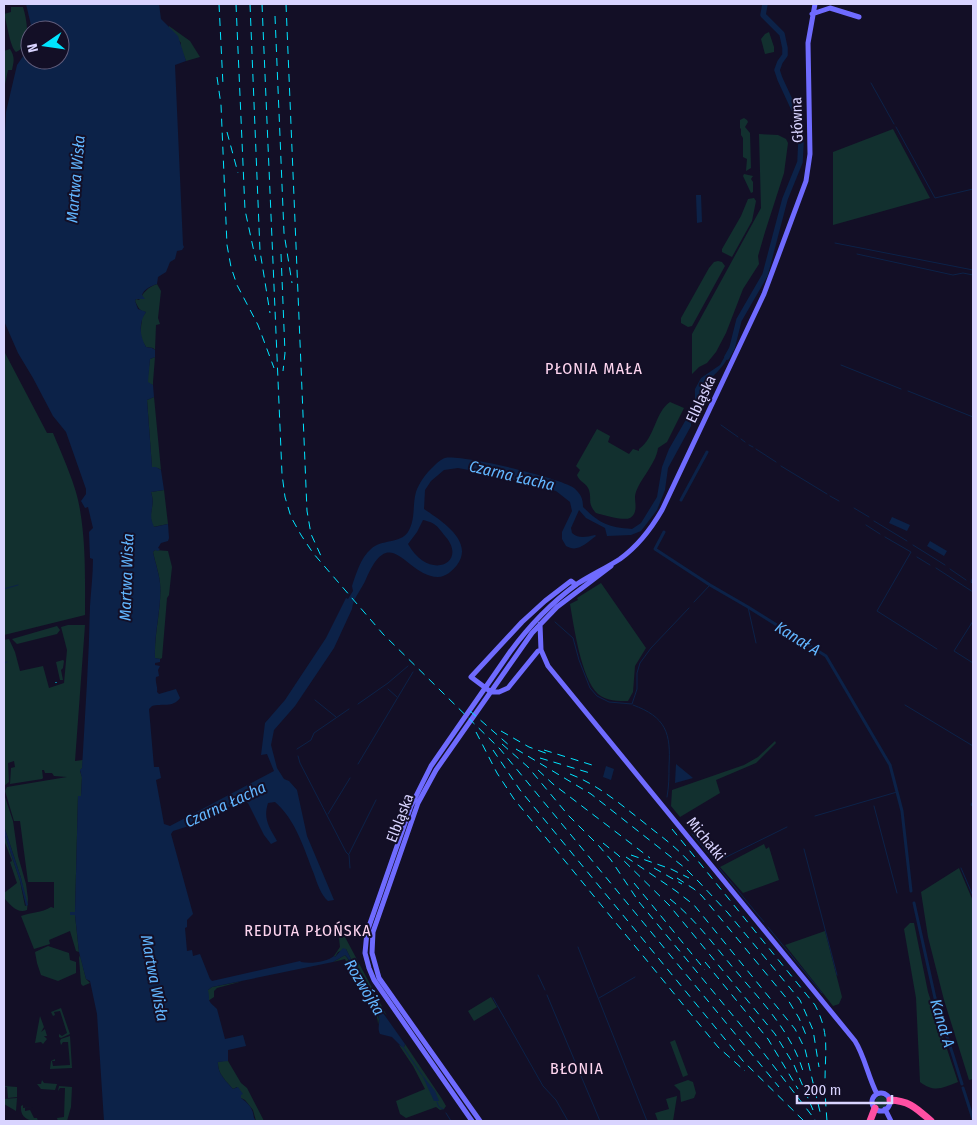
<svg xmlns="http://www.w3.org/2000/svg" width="977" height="1125" font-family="'Fira Sans Condensed',sans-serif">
<rect width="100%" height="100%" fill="#130f26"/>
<!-- green -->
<path fill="#12302f" d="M11 7H23C27 20 32 46 16 52 10 47 7 23 4 14L11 12Z
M169 26 190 41 200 57 186 61 181 48V43L169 29Z
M769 32 774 47V52L765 54 761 39 765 34Z
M10 49C15 57 14 61 12 70H8L4 89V51Z
M744 118 747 120 748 122 745 127 750 133 751 168 746 171 747 159 743 157V138L741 135V129L740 128V120Z
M893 129 930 198 833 225V152Z
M759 134 778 135 786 139 788 143 784 173 765 232 758 256 759 264 743 289 726 333 716 352 707 363 699 367 692 374V334L761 208Z
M744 174 753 176 751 179 753 182V192L751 193 743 176Z
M754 198 756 201 752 221 732 257 722 252V249L741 216 748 199Z
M718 261 722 262 725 266 692 326 688 327 681 323V318L709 268 714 262Z
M157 284 161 291 158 318 160 324 156 325 155 350 153 348 146 347 140 337 142 318 146 312C139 311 138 307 135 301L136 299 139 300C144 292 148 287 157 284Z
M4 351 47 433H53C62 455 77 487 80 510 86 545 85 580 85 615L4 635Z
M155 357 153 382V385L147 383 150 359Z
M154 397 161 470 158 468H152L147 400Z
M670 402 684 408 667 442 658 448C656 465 636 483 635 497 635 504 638 513 630 518 624 521 603 515 596 513 587 503 592 500 589 490 587 483 579 482 577 475L580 470 576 466 597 429 610 436 608 442 629 454 633 449 639 451V449C655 438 655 412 670 402Z
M164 490 168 524 153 527C147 511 156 508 151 492Z
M155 550 168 551 172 567 169 595 167 598 162 658 160 659 155 658C154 632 162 607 160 583 159 573 155 562 153 552Z
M601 583 646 648 635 666 633 692 628 701C618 701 606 701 598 694 581 678 574 627 570 604L578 600 577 598Z
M68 625H85L75 761 83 760 82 768 80 771 82 777 81 796 78 797 75 912H71L75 915 79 952 76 951 70 931 49 940 50 944 34 949 21 916C32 912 41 913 51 907L54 908V882H28L20 821H14L5 791 7 787 67 777 54 776 52 773H45L44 770H42L43 778 42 779 10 784 11 768 15 767 14 761 8 763 9 782 4 786V640L9 639 15 652 20 671 43 666 49 688 64 683 67 650 61 627Z
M57 626 60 630 57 634 17 644 12 639Z
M63 660 64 661 63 668 61 670 63 680H60L56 662Z
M775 741 776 743 756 763 716 780 720 793 680 817 671 806 672 790 744 765 758 757Z
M4 794 13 821 18 856 26 884 28 899 27 910C17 914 11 905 4 898V893L17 883 10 862 12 861 4 840V833L20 881 25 906 27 905 21 878 4 826Z
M764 844 766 849 769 847 779 880 743 893 720 867Z
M959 868 973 901V1079L969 1080 944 1000 928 937 921 892Z
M910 923H914L928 992 958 1082C942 1088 935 1093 920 1082L916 998 904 929Z
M825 931 842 997 839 1004 833 1006 785 945Z
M340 936 345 937 387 1016 366 989 346 949 338 952 335 957 334 956 340 947 339 938Z
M48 946 69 953 70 960 76 962V973L58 981 41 975 37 963 35 952Z
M80 955 86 979 90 983 83 986 81 984 79 958Z
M345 955 350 962 358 986 375 1008 379 1019 378 1025C378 1010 367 1004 360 991 354 981 350 970 345 959L333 962Z
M243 981 217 988 214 991V997L208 1001V990L212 987Z
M491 997 497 1007 474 1021 468 1011Z
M61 1008 70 1034 61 1038 59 1037V1034L62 1036 67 1033 60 1011 54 1012 55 1015 53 1016 51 1012Z
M40 1016 44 1027 41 1032 45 1029 47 1036H44L47 1039 43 1044 41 1042 35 1043Z
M70 1036 72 1068 50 1069 51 1061 55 1059V1061H52L53 1066 70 1065 68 1042H63L61 1045 60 1041 61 1039Z
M675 1040 688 1075 683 1077 670 1042Z
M405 1044 442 1099 446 1106 444 1109 440 1110 436 1107 406 1118 400 1114 396 1101 425 1089 413 1066 399 1045 404 1047Z
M223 1061H228L241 1083 247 1088 264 1121H256L253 1110 245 1100 241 1098 237 1087 233 1089C226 1081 217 1073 218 1062Z
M42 1080 44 1083 57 1084 55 1090 41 1089 37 1084H41Z
M688 1080 693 1082 696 1093 694 1098 681 1102 680 1091 674 1085Z
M4 1086 17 1087V1097L8 1098 7 1087H4Z
M59 1086 72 1087 71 1107 67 1121H58L57 1118 64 1117 65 1088H60L58 1091Z
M875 1102a6 6 0 1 1 12 0a6 6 0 1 1-12 0Z
M677 1096 673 1121H658L655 1113 669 1109 666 1099Z
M17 1098 16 1111 4 1104V1099Z
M23 1105V1108L33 1107 25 1108V1111L30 1110 34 1118H37L38 1121C27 1121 20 1117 21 1106Z"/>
<!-- water -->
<path fill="#0c2248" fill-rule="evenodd" d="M26 4H159L161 19 178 36 186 61 175 65 183 245 184 247 182 250 177 251 175 259 170 262 166 272 158 277 157 284C151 286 144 289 142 295L145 299H136L135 301 138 309 146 312C138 323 140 337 146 347L152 348 155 350V357L150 359 148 382 153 385 154 397 147 400 152 467H156L161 470 164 490 151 492C156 508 147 512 154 527L168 524 169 538 168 541 161 543 158 548 160 549 158 551 155 550 153 552C155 562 159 573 160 583 162 607 154 632 155 658L160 659V662L155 663V665L160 666 158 670 159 676 156 677C155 683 158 687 157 692L159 694 176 689 180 698C173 708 162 703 152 706L149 709 154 767H159L161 778 156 780 164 824 170 826 274 771 267 754 261 755 265 723 285 700 326 638 346 598 348 599 353 591 352 586C356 574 361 557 371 549 381 539 400 544 408 532 416 519 412 506 416 492 419 483 426 473 433 467 436 464 441 459 445 458 461 454 561 478 574 488 581 494 583 499 583 507 600 524 608 527 632 529L641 523 657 497 662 467 669 449 688 416 695 400V389L701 378 720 365 730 347C728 370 709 374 701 392 699 397 699 402 697 407 694 413 691 419 691 426L668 468 665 490 657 510 641 531 631 535 607 536 605 528 586 518 579 510 571 528 572 533C579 539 586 537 595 535L596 536C586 543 578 553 566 546L562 539V532L572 511 570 502 556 491 495 475 458 468 444 470 431 481 425 490 424 509C440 520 475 541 457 565 453 570 446 577 438 577 405 576 391 521 366 579 362 589 353 598 352 609L334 648 295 706 274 730 271 745 277 768 284 779 289 781 297 790 307 836 334 900 328 901C321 895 317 883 314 874 304 849 296 820 275 802L268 803C263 819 269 827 277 841L271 844 264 835 248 803 243 800 192 825 173 831 171 834 193 914 187 920V927L185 928 187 951 192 950 193 956 200 954 210 979 212 981 300 961 301 962C311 964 327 962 334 956L335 957 343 948 346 949 366 989 405 1044 404 1047H402L392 1037 380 1034C377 1028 380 1024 379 1018 377 1007 361 994 357 984 353 975 353 962 345 955L333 962 212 987 208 990C211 1003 205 998 217 1009L225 1039 243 1035 246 1046 228 1050V1061L218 1062C217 1073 226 1081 233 1089L238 1087 243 1094 241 1095V1098C244 1100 251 1106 252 1110 254 1114 253 1118 256 1121H104L97 1014 90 981 86 979 79 952 75 915H70V912H75L78 796H81L82 778 80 770 82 768C85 714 89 660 90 606 91 590 93 575 93 559L90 558 89 532 93 528 88 507 85 508 81 501 86 494V489L66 432 53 416 33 378 18 353 4 321V151L6 112 17 65 26 52 31 25ZM30 30H60V60H30ZM423 520C436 523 437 526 445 536 469 563 429 582 408 544L417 532Z
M696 195H701L702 222 697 223Z
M892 517 910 525 907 531 889 523Z
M930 541 947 551 944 556 927 546Z
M676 764 693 778 675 783Z
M606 766 614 769 611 780 603 777Z
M4 826 21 878 28 905 26 906 20 881 4 833Z
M422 1075 435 1091 439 1101H434Z"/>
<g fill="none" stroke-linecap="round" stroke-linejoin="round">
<!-- stream -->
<path stroke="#0c2248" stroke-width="1" d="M871 83 894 124
M896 127 935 198 973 189
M835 243 973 270
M857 254 953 275 963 273 973 275
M841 365 901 389
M908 391 973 417
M721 425 738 437
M741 439 745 442
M749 445 753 447
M756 449 776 462
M781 466 827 494
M830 496 839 501
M854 508 869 517
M874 521 907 541
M866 525 880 534
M885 537 911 552 877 611 937 649
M913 545 945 565
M917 557 930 565
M936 568 973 592
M950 569 966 580
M973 577 971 582 973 584
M4 589 18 585
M694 602 710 585
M748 607 756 643
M973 621 954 651 973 663
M555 622 573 638 579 660 590 688 597 696 609 702 632 704 637 689V673L640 663 651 648 689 608
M4 663 7 662
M388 689 397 697
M315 700 336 717
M358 704 388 683 408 666
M633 705C666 717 671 733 669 766 669 776 669 786 667 797
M905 705 973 746
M297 749 311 740 314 733 349 709
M298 756 300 763C315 793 331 822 346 852L349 855 350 868
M358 764 413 672
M973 801 971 805 973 806
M874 806 897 893
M328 814 350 778
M815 816 897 792
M692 834 716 862 787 827
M804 849 837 975
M349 854 376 800
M719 868 764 922
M961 868 973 896
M768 927 822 993
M578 947 647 1121
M538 975 545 990
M547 995 600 1121
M493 998 543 1086 556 1100 568 1121
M599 998 635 977
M403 1047 422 1075
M437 1102 439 1107 443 1109
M446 1113 451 1121"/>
<!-- canal -->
<path stroke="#0c2248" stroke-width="3" d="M681 500 707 452
M664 532 655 549 710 585 748 607 826 656 890 765 902 811 911 891
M914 903 935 998 962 1084
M963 1088 973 1119"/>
<!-- river -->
<path stroke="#0c2248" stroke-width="5.5" d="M727 357 732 348 739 320 765 275 785 199 800 162 801 141 799 120 780 79 777 70 780 62 785 55V48L782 34 763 15 765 4"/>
<!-- secondary -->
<path stroke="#6f6bff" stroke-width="5" d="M812 14 830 8 859 17
M540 624 541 650 548 666 855 1041C865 1057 868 1077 877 1094
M541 650 538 651 508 688 499 692H491L471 677 522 622 545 601 571 581 576 585
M872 1102a9 9 0 1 1 18 0a9 9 0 1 1-18 0Z
M885 1109 891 1121
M472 1121 374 980 369 968 365 953 367 932 411 806 431 766 510 652C529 626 551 603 577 584 591 575 606 568 620 559 638 546 651 529 662 510L764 294 806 181 810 154 808 43 815 4
M480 1121 379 978 372 953 373 932 418 803 436 770 532 633 557 607 611 566"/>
<!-- highway -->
<path stroke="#ff4fa3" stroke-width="7" d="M890 1100C910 1101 916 1108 931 1121
M870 1121 875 1108"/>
<!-- rail -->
<path stroke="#00e5ff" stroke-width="1" stroke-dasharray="8 6" stroke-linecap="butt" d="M219 4 223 85
M236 4 245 210 256 261
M250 4 260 251 270 313
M262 4 282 474 285 497 291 517 301 535 313 553 383 634 500 749 779 1087
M286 4 307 511 311 534 321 556
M275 16 284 233 292 283
M217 77 221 105 227 245 231 267 237 285 258 325 274 368
M227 132 238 173
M281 254 285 353 283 371
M56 682V683
M470 711 510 746
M501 731 529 747 551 755
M476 732 497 773 514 799 718 1047 745 1071
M502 744 528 767 568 815 599 846 611 860 639 902 759 1047 816 1121
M516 749 591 794 685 868 699 882 728 913 800 1000 813 1030 819 1067
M493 750 520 790 743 1061 804 1121
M544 750 592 765
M540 758 590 773
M538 770 553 784 650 858
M570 774C598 785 619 803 642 821 659 835 677 847 692 865
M672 829 815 1005C830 1034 825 1050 825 1082 825 1095 826 1108 827 1121
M603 843 618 855 669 905 775 1034 794 1065 813 1110
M631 855 671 869 689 878
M626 857 676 891 694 905 795 1029 805 1049 821 1116
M654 868 682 884
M677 878 694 889 702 896 788 1000 799 1018 806 1035
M634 883 705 970
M670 899C695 919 714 945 735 970 761 1001 791 1031 803 1071
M705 962 768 1039 798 1089"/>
</g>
<g text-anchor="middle" stroke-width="4" stroke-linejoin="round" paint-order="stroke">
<!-- street labels -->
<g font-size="15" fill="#d9d4ff" stroke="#130f26">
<text transform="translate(797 120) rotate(-92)" y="5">Główna</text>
<text transform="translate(701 399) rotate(-65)" y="5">Elbląska</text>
<text transform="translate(400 818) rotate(-69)" y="5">Elbląska</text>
<text transform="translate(706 839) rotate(51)" y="5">Michałki</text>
</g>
<!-- water labels -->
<g font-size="16" font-style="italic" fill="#62b6ff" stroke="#130f26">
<text transform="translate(75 179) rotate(-85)" y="6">Martwa Wisła</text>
<text transform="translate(512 475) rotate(13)" y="6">Czarna Łacha</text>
<text transform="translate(126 577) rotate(-88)" y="6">Martwa Wisła</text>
<text transform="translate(798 638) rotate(32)" y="6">Kanał A</text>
<text transform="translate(225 804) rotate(-25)" y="6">Czarna Łacha</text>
<text transform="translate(155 978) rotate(79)" y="6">Martwa Wisła</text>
<text transform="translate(365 987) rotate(59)" y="6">Rozwójka</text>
<text transform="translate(943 1023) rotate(73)" y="6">Kanał A</text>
</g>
<!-- neighbourhood labels -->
<g font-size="16" letter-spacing="1" fill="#ffd6f0" stroke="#130f26">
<text x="594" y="374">PŁONIA MAŁA</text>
<text x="308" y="936">REDUTA PŁOŃSKA</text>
<text x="577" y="1074">BŁONIA</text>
</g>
</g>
<!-- border -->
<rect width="977" height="1125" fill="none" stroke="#d9d4ff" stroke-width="10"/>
<!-- north arrow -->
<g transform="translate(45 45) rotate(257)"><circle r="24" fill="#130f26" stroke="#625e7d"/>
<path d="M0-4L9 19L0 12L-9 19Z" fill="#00e5ff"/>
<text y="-8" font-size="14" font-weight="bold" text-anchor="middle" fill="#d9d4ff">N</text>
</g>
<!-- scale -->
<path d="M797 1095v8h95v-8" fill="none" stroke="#d9d4ff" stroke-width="2.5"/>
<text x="804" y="1095" font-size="15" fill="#d9d4ff" stroke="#130f26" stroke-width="4" paint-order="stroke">200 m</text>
</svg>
